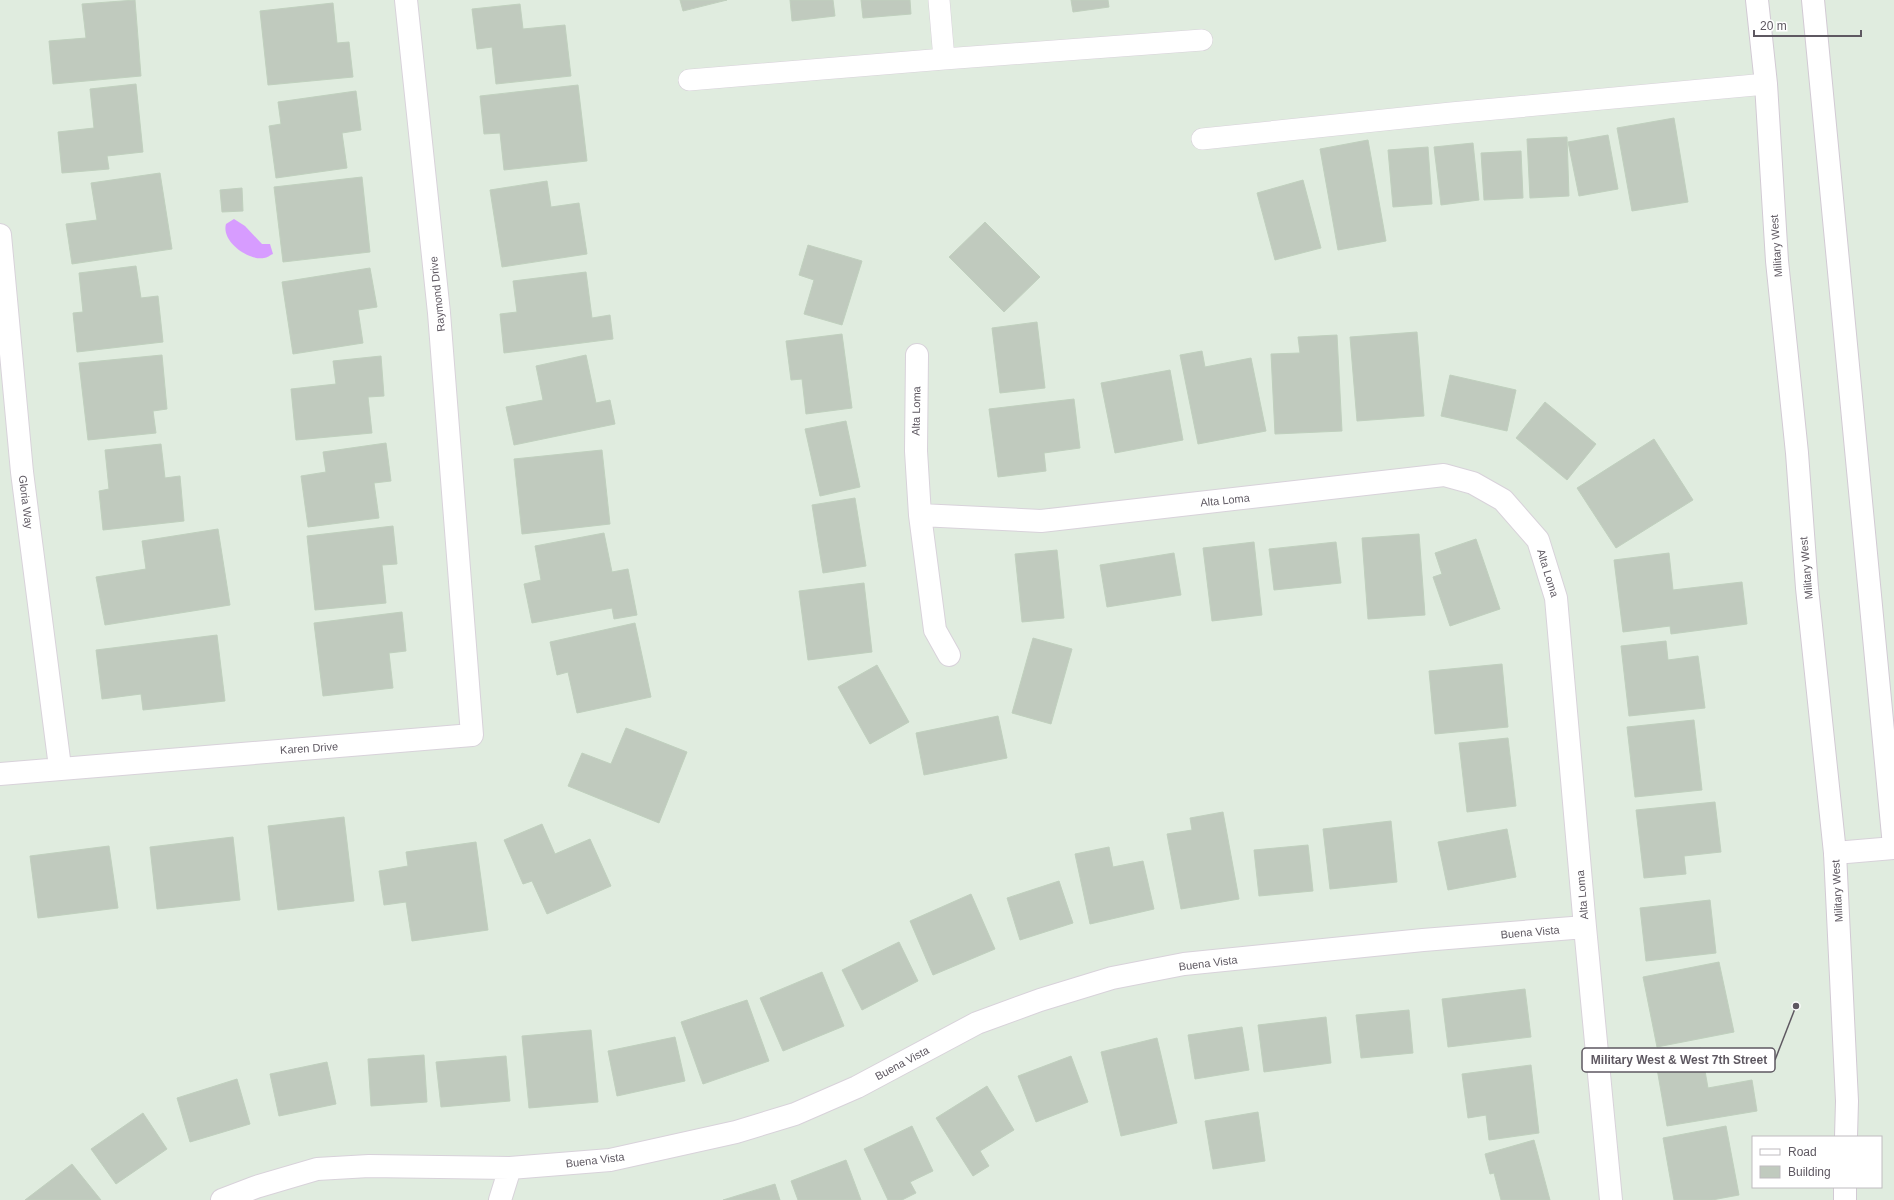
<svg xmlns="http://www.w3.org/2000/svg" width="1894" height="1200" font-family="Arial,sans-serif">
<rect width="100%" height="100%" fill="#e0ecdf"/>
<!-- water -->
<path fill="#d79cff" d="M234 219 245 226 262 244H270L273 254C270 255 267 258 264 258 248 261 221 241 226 224Z"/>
<!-- building -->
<path fill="#c0cabe" stroke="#c0d0be" d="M135 0 141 76 53 84 49 41 86 38 82 4Z
M680 0H727L683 11Z
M790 0H833L835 16 792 21Z
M861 0H910L911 14 863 18Z
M1071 0H1108L1109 7 1073 12Z
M333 3 337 43 349 42 353 77 268 85 260 11Z
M520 4 523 29 565 25 571 76 496 84 492 47 477 49 472 9Z
M136 84 143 152 107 156 109 169 62 173 58 132 94 128 90 89Z
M578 85 587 161 504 170 500 133 484 134 480 96Z
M356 91 361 130 342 133 347 168 276 178 269 126 281 124 278 102Z
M1674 118 1688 202 1632 211 1617 128Z
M1608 135 1618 189 1579 196 1568 142Z
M1567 137 1569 196 1530 198 1527 139Z
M1368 140 1386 241 1338 250 1320 149Z
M1473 143 1479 200 1441 205 1434 147Z
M1428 147 1432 204 1393 207 1388 150Z
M1521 151 1523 198 1484 200 1481 153Z
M160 173 172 249 72 264 66 224 97 220 91 183Z
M362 177 370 252 283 262 274 187Z
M1303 180 1321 248 1275 260 1257 193Z
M547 181 551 207 579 203 587 254 502 267 490 190Z
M242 188 243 211 222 212 220 190Z
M985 222 1040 277 1004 312 949 257Z
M808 245 862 261 842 325 804 314 814 280 799 275Z
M136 266 141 298 158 296 163 342 77 352 73 313 83 312 79 273Z
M370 268 377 307 358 310 363 343 293 354 282 282Z
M586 272 592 318 610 315 613 339 504 353 500 314 517 312 513 281Z
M1037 322 1045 388 1000 393 992 328Z
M1417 332 1424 416 1357 421 1350 337Z
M842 334 852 408 806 414 802 379 791 380 786 341Z
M1337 335 1342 431 1275 434 1271 354 1300 353 1298 337Z
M1202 351 1205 367 1251 358 1266 431 1198 444 1180 355Z
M162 355 167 409 153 411 156 433 88 440 79 363Z
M586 355 596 403 610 400 615 424 514 445 506 407 543 400 536 366Z
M381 356 384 396 368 397 372 433 296 440 291 389 336 384 333 361Z
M1170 370 1183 440 1115 453 1101 383Z
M1450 375 1516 390 1507 431 1441 416Z
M1074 399 1080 448 1044 453 1046 471 998 477 989 409Z
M1545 402 1596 444 1567 480 1516 438Z
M846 421 860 487 820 496 805 429Z
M1654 439 1693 500 1616 548 1577 488Z
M386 443 391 481 374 483 379 518 308 527 301 476 326 472 323 452Z
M161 444 165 478 180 476 184 521 103 530 99 491 109 489 105 450Z
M602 450 610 524 522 534 514 459Z
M855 498 866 566 823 573 812 505Z
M393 526 397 564 382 565 386 603 315 610 307 536Z
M218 529 230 605 105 625 96 577 146 569 142 541Z
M604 533 612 572 628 569 637 615 614 619 612 608 532 623 524 584 541 580 535 546Z
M1419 534 1425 615 1368 619 1362 538Z
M1476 539 1500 609 1450 626 1433 577 1442 574 1435 553Z
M1254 542 1262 615 1212 621 1203 548Z
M1336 542 1341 583 1274 590 1269 549Z
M1057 550 1064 618 1022 622 1015 554Z
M1174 553 1181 595 1107 607 1100 565Z
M1669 553 1673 590 1742 582 1747 624 1671 634 1670 626 1623 632 1614 560Z
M864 583 872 652 808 660 799 591Z
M402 612 406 651 389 653 393 688 323 696 314 623Z
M635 623 651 697 577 713 568 672 557 675 550 642Z
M217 635 225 701 143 710 141 694 102 699 96 650Z
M1033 638 1072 649 1051 724 1012 713Z
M1666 641 1668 660 1698 656 1705 708 1629 716 1621 646Z
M1502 664 1508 727 1435 734 1429 671Z
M877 665 909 722 870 744 838 687Z
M998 716 1007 758 924 775 916 733Z
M1694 720 1702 790 1635 797 1627 727Z
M626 728 687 752 659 823 568 786 582 753 611 764Z
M1508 738 1516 806 1467 812 1459 743Z
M1715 802 1721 852 1684 856 1686 874 1644 878 1636 810Z
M1223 812 1239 899 1181 909 1167 834 1192 830 1190 818Z
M344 817 354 901 278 910 268 826Z
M1391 821 1397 882 1330 889 1323 829Z
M542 824 555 854 590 839 611 886 547 914 532 881 523 884 504 840Z
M1507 829 1516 877 1448 890 1438 842Z
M233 837 240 900 157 909 150 847Z
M476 842 488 930 412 941 406 902 384 905 379 871 408 866 406 852Z
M1308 845 1313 891 1259 896 1254 850Z
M109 846 118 908 38 918 30 856Z
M1109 847 1113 867 1143 861 1154 909 1090 924 1075 854Z
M1059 881 1073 923 1020 940 1007 898Z
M971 894 995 949 933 975 910 921Z
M1710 900 1716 953 1646 961 1640 908Z
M899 942 918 981 862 1010 842 970Z
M1719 962 1734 1032 1657 1047 1643 977Z
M822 972 844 1026 783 1051 760 998Z
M1525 989 1531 1037 1448 1047 1442 999Z
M747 1000 769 1061 703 1084 681 1022Z
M1409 1010 1413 1053 1361 1058 1356 1015Z
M1326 1017 1331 1063 1264 1072 1258 1025Z
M1242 1027 1249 1070 1195 1079 1188 1035Z
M591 1030 598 1102 529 1108 522 1036Z
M675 1037 685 1081 617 1096 608 1051Z
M1157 1038 1177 1123 1121 1136 1101 1052Z
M1701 1048 1708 1088 1752 1080 1757 1111 1667 1126 1655 1057Z
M424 1055 427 1102 371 1106 368 1059Z
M506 1056 510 1101 441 1107 436 1062Z
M1071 1056 1088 1102 1036 1122 1018 1076Z
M327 1062 336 1104 279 1116 270 1074Z
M1531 1065 1539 1133 1489 1140 1486 1115 1468 1118 1462 1074Z
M237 1079 250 1124 190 1142 177 1098Z
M987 1086 1014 1130 980 1151 989 1166 973 1176 936 1118Z
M1258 1112 1265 1161 1213 1169 1205 1121Z
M143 1113 167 1149 116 1184 91 1149Z
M912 1126 933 1171 910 1182 916 1193 902 1200H888L864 1149Z
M1726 1126 1739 1195 1712 1200H1674L1663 1138Z
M1534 1140 1550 1200H1501L1494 1173 1490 1174 1485 1154Z
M846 1160 861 1200H798L791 1181Z
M72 1164 101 1200H25Z
M775 1184 780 1200H723Z"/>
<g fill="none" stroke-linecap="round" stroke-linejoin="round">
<!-- lane casing -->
<g stroke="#d8d2da" stroke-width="22">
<path id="lane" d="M944 59 1202 40
M689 80 944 59 939 0
M1202 139 1451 113 1766 84"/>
</g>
<!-- street casing -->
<g stroke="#d8d2da" stroke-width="24">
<path id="street" d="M0 235 22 472 60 767
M917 355 916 451 920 515 935 630 949 655
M920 515 1041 521 1444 475 1473 483 1503 500 1538 540 1556 598 1585 927 1611 1200
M0 774 472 735 439 313 406 0
M1835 853 1894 848
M222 1200 256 1187 317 1169 369 1166 510 1168 610 1160 736 1132 795 1114 857 1087 977 1023 1040 1000 1112 978 1184 964 1423 940 1585 927
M500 1200 510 1168"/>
</g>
<!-- secondary casing -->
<g stroke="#d2cad4" stroke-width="24">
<path id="secondary" d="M1757 0 1766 84 1777 261 1797 453 1807 588 1835 853 1847 1101 1846 1137
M1813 0 1894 846
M1845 1200V1187"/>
</g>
<!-- lane -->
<use href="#lane" stroke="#fff" stroke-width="21"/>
<!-- street -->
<use href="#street" stroke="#fff" stroke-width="22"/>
<!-- secondary -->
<use href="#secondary" stroke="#fff" stroke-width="22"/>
</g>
<g text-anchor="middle" stroke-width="3" stroke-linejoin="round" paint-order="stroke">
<!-- street labels -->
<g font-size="11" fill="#5e5861" stroke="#fff">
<text transform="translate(1776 246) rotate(-94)" y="4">Military West</text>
<text transform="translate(437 294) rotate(-96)" y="4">Raymond Drive</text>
<text transform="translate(916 411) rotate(-89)" y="4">Alta Loma</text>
<text transform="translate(1225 500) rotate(-6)" y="4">Alta Loma</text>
<text transform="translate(26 502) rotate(83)" y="4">Gloria Way</text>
<text transform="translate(1806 568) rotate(-95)" y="4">Military West</text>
<text transform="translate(1548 573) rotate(73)" y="4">Alta Loma</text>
<text transform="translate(309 748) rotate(-4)" y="4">Karen Drive</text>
<text transform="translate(1837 891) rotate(-93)" y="4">Military West</text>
<text transform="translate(1582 895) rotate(-95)" y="4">Alta Loma</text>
<text transform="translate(1530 932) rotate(-5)" y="4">Buena Vista</text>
<text transform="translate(1208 963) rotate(-7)" y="4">Buena Vista</text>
<text transform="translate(902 1063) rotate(-28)" y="4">Buena Vista</text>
<text transform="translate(595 1160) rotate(-7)" y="4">Buena Vista</text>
</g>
</g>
<!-- callouts -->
<path fill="none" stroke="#5e5861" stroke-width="1.5" d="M1796 1006L1775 1060"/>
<circle fill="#5e5861" stroke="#fff" stroke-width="1.5" cx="1796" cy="1006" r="4"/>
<rect fill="#fff" stroke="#5e5861" stroke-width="1.5" x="1582" y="1048" width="193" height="24" rx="4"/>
<g font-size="12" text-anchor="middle" font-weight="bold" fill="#5e5861">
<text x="1679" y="1064">Military West &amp; West 7th Street</text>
</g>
<!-- legend -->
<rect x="1752" y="1136" width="130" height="52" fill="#ffffff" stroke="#bfbcc0"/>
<rect x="1760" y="1149" width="20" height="6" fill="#ffffff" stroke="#bfbcc0"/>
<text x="1788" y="1156" font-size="12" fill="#5e5861">Road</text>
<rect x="1760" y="1166" width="20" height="12" fill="#c0cabe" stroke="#bfbcc0"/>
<text x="1788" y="1176" font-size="12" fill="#5e5861">Building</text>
<!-- scale -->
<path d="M1754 30v6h107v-6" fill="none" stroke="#5e5861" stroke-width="2"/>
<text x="1760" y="30" font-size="12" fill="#5e5861" stroke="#ffffff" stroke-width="3" paint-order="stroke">20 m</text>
</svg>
